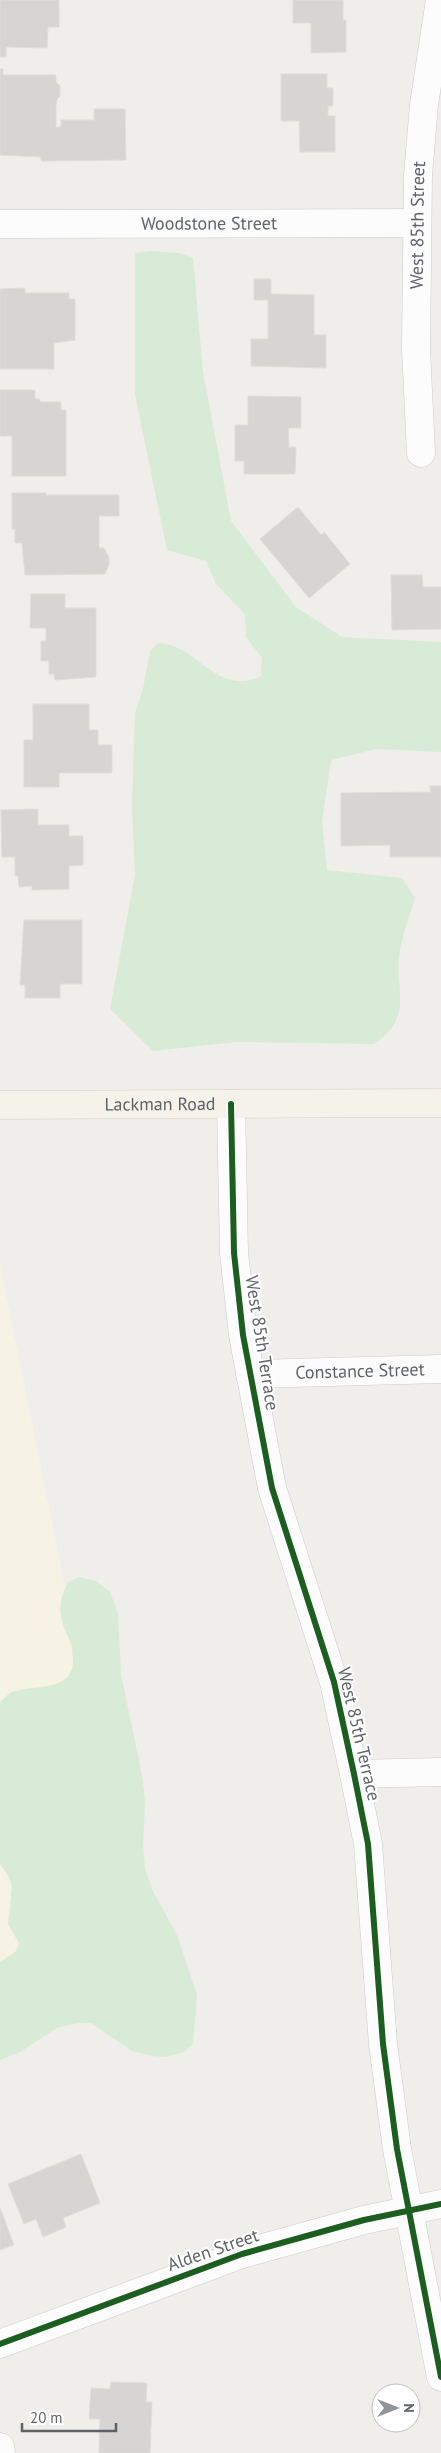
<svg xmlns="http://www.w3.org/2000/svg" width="441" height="2453" font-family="'PT Sans',sans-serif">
<rect width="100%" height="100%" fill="#efeeea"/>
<!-- commercial -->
<path fill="#f7f3e4" d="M0 1265 146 1988 0 2024Z"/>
<!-- green -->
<path fill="#d8ebd6" d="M150 251 179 253 193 258 203 372 231 521 296 607 342 637 441 642V752L376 749 331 760 322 822 327 870 402 878 415 898C410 915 403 932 400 950 393 989 416 1016 374 1044L236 1042 153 1051 110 1009 135 875 132 805 135 713 143 689 150 651 158 643C196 643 217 698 261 676L262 658 246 637 245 614 216 584 206 561 167 550 135 395V253Z
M79 1577 96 1581 110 1592 118 1613 121 1674 142 1775 145 1801 143 1845 145 1869 153 1891 177 1935 197 1995 193 2044 184 2052 165 2057 153 2056 132 2051 91 2023H77L57 2028 20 2052 0 2060V1962L16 1951 19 1943 8 1924 12 1886 8 1875 0 1864V1702C3 1699 8 1694 12 1692 34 1684 73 1693 73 1660 72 1654 73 1649 71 1644 60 1618 55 1610 68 1582Z"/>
<!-- building -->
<path fill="#d6d5d3" stroke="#deddd9" d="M0 0H59V27H48L47 48 6 47V57H0Z
M293 0H343V20H346V52L311 53V23H293Z
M0 69H3V75H56V82L60 86V96L57 99 56 105V127H61V120H94V109H125L126 160 41 161V157L0 155Z
M281 74H327V88H333V106H328V116H335V152H300L299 121H281Z
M254 279H271V294L314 295V335H326V368L251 366V339H268V300H254Z
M25 288V293H69V299H75V340L54 343V369H0V289Z
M0 390H35V399H40V402H61V410H66V476H12V436H0Z
M248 396 301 397V428H288L289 447H296L295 474H244V461H235V425H248Z
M12 493H46V495H119V516H99V548H104L109 558V565L105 574 25 575 22 543H15V529H12Z
M298 507 321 535 324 532 350 564 309 598 260 539Z
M391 575H422L423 587H441V629L392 630Z
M31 594H65V608H96V677L55 680 54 674H49V661H41V641H46V628H30Z
M33 704H89V730H98V745H112V773H59V787H24V740H33Z
M430 786H441V857H390V845L341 846V793L431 792Z
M38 809V825H69V836H83V865L69 866V889L32 890V886L19 887 18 876H15V857H2L1 810Z
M24 920H82V984H60V998H25V985H20Z
M81 2154 100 2203 63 2218 66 2227 43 2237 36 2219 24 2224 8 2184Z
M0 2208 14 2245 0 2250Z
M111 2382 147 2383 146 2402H152L150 2453H99L100 2419H89L91 2388 110 2389Z"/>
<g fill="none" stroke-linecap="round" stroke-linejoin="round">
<!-- minor casing -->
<g stroke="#cbcccc" stroke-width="29">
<g id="minor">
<path id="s1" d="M0 224 417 223"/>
<path id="s2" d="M421 453 416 349 418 175 424 105 440 0"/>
<path d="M231 1104 234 1253 243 1335 272 1488 334 1682 354 1774 368 1844 383 2044 397 2149 441 2377"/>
<path id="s3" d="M250 1374 441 1369"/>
<path d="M354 1774 441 1772"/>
<path d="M0 2344 242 2254 364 2220 441 2204"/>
<path d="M0 2447 1 2453"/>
</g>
</g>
<!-- major casing -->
<g stroke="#d7ceb8" stroke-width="29">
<g id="major">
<path id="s4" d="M0 1105 441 1103"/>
</g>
</g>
<!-- minor -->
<use href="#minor" stroke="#fdfcfc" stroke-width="28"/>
<!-- major -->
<use href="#major" stroke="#f4f2e9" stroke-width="28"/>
<!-- cycleway casing -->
<g stroke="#fff" stroke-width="9">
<path id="cycleway" d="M231 1104 234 1253 243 1335 272 1488 334 1682 354 1774 368 1844 383 2044 397 2149 441 2377
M0 2344 242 2254 364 2220 441 2204"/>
</g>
<!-- cycleway -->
<use href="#cycleway" stroke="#1b5e20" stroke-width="6"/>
</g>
<g text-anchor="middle" stroke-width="4" stroke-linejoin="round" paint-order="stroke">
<!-- street labels -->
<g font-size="18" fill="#5f6368" stroke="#fff">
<text dy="6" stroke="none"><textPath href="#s1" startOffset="209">Woodstone Street</textPath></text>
<text dy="6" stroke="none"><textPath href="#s2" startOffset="228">West 85th Street</textPath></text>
<text dy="6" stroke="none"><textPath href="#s4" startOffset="160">Lackman Road</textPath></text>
<text transform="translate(262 1343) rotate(81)" y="6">West 85th Terrace</text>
<text dy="6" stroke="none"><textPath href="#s3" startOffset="110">Constance Street</textPath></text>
<text transform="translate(359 1734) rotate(77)" y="6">West 85th Terrace</text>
<text transform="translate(213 2250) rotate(-19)" y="6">Alden Street</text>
</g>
</g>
<!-- north arrow -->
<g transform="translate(396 2408) rotate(90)"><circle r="24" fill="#ffffff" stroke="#bfc1c3"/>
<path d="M0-4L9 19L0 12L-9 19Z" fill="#919496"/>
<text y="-8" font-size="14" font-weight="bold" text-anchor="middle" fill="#5f6368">N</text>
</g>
<!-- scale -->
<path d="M22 2423v8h94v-8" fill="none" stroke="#5f6368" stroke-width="2.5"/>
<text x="30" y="2423" font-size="15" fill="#5f6368" stroke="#ffffff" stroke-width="4" paint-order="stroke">20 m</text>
</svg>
